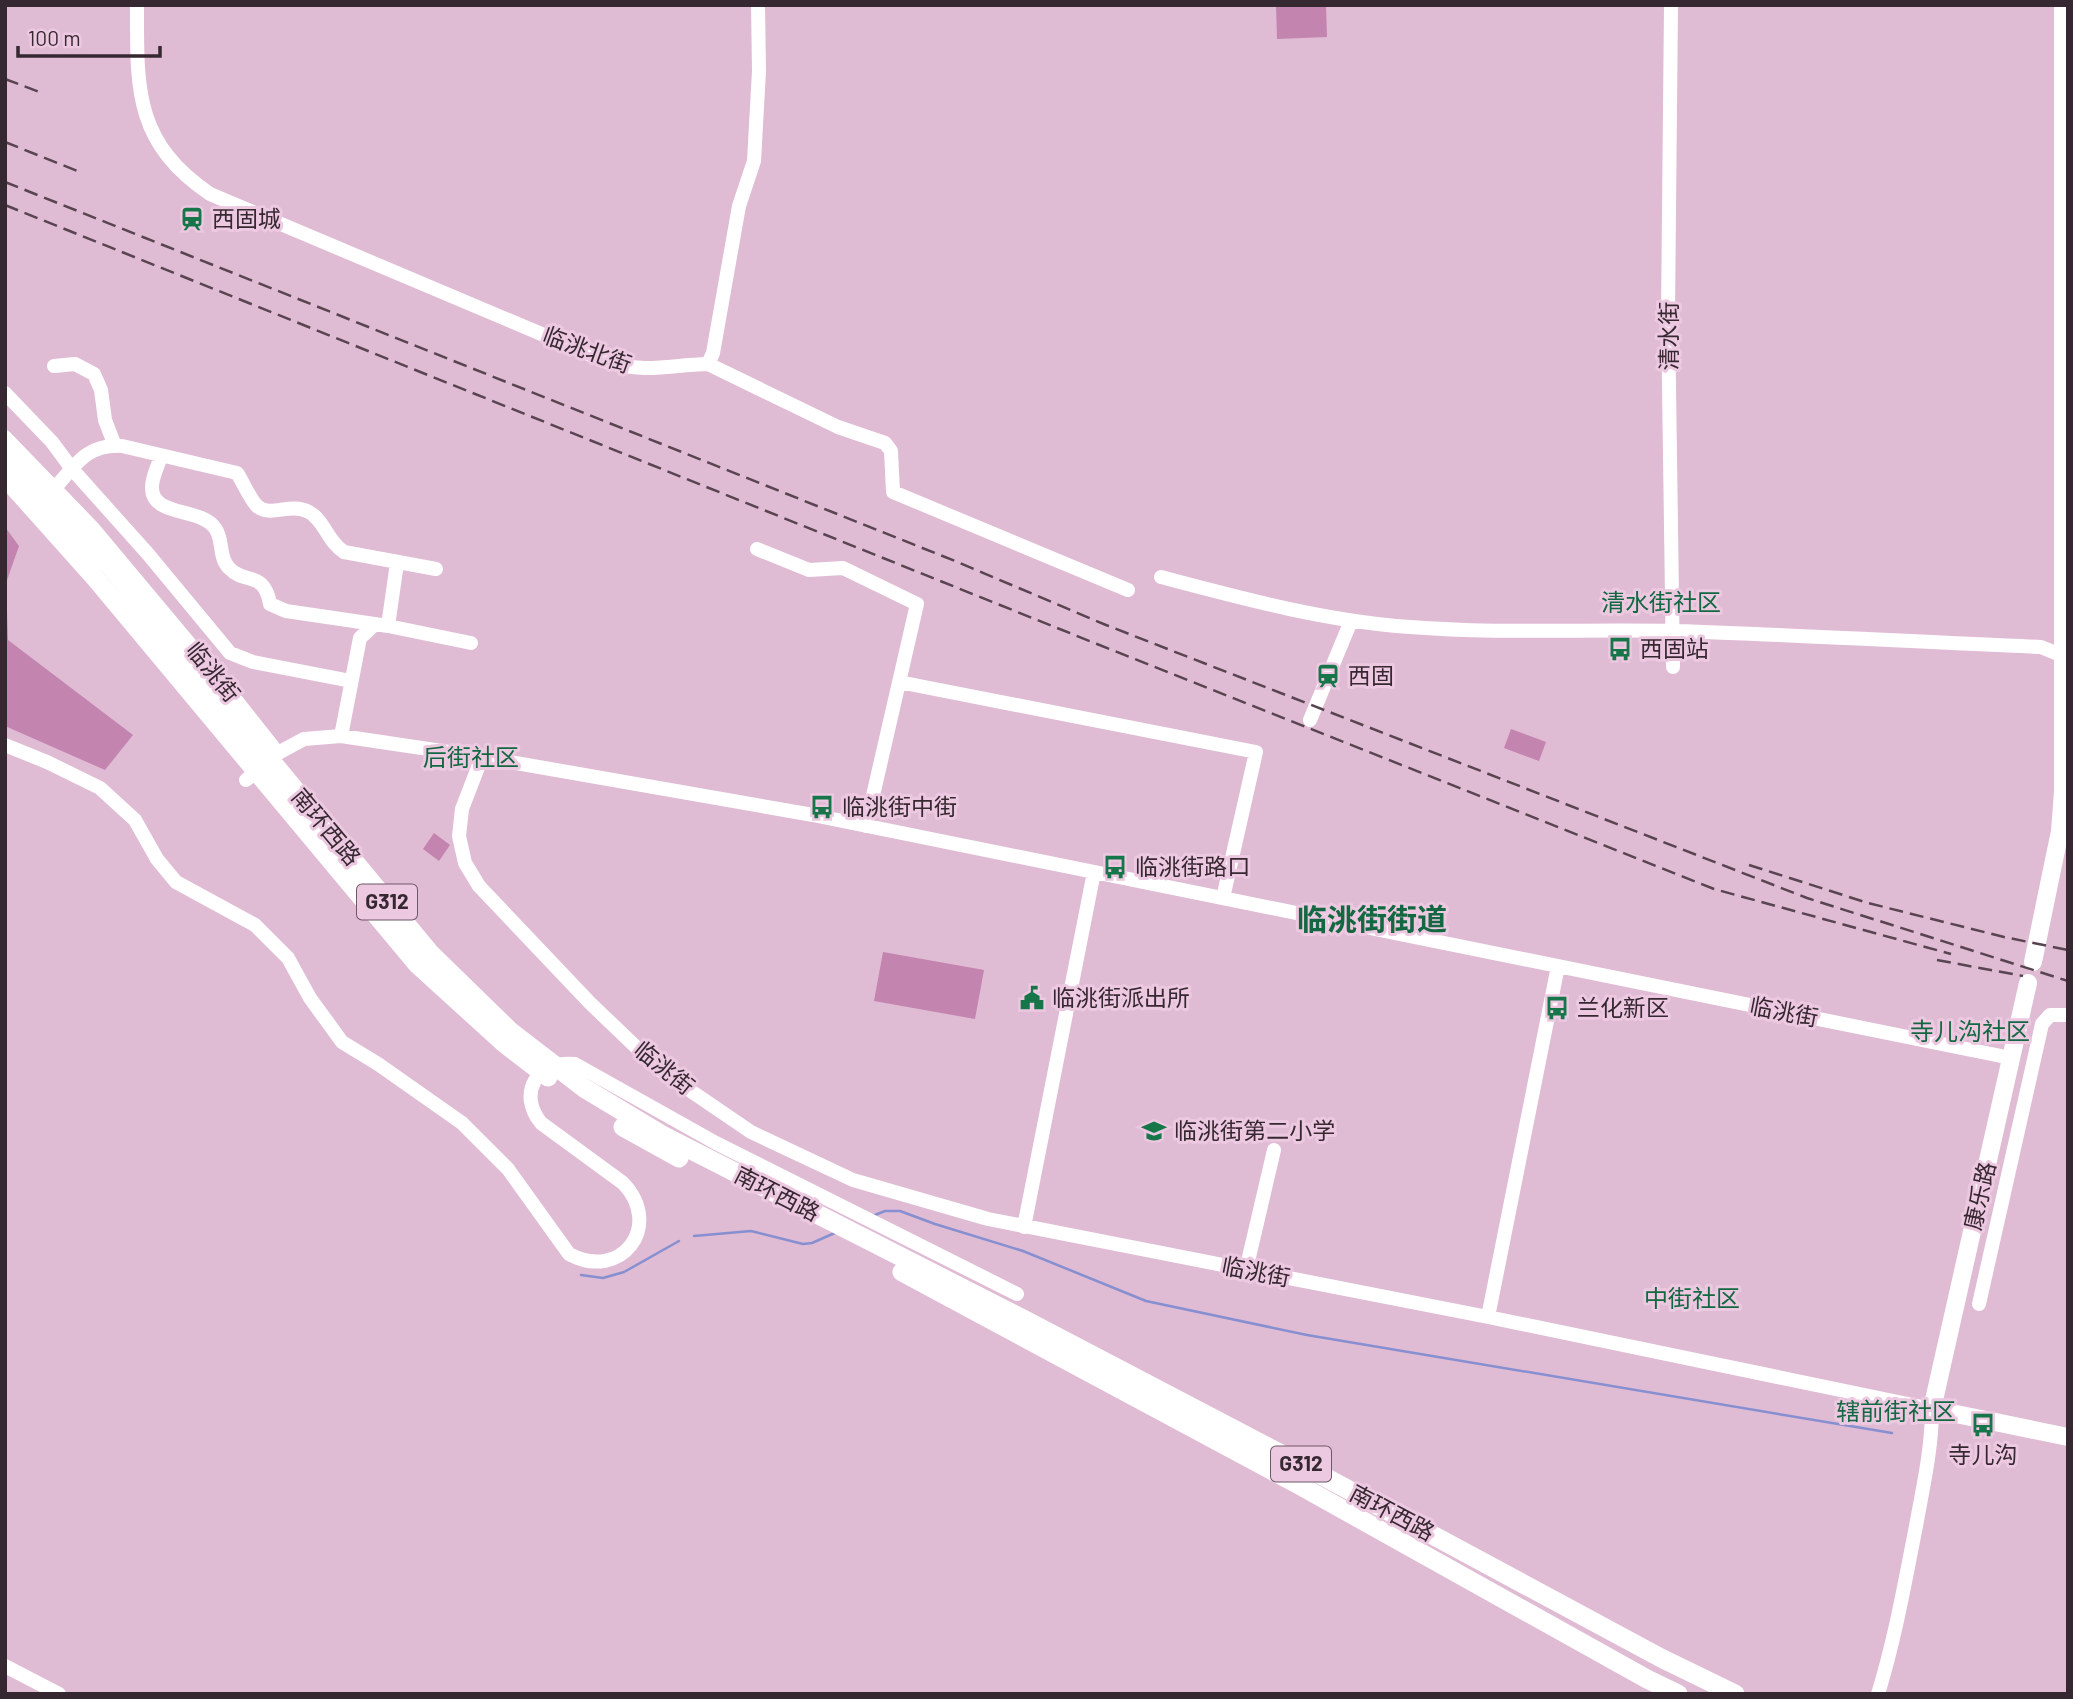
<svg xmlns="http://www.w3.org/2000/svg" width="2073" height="1699" font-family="Barlow,'Noto Sans SC',sans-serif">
<rect width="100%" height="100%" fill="#e0bbd4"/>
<!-- green -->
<path fill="#c384b0" d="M1276 5H1326L1327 37 1277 39Z
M5 527 19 546 6 583 8 640 133 735 105 770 5 726Z
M1511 729 1546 742 1539 761 1504 748Z
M434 833 450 845 439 861 423 849Z
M883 952 984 970 975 1019 874 1001Z"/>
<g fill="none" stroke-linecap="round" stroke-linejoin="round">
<!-- stream -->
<path stroke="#868fd0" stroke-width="2.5" d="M875 1215 885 1211H900L935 1224 1023 1251 1146 1301 1307 1335 1892 1433
M694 1236 751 1231 803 1244 812 1243 837 1232
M581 1275 603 1278 624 1272 679 1241"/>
<!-- minor -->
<path stroke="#fff" stroke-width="14" d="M137 5C137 89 134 142 210 194L610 363C649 373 669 365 708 364L838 427 885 443 891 451 893 492 1128 590
M1671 5 1668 315 1673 667
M708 364 713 353 739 206 754 161 759 71 758 5
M54 366 75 364 94 374 101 390 105 420 115 446
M5 393 52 442 72 469 148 554 230 653 253 662 351 681
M5 437 92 527 225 686 278 753
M161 456C158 466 152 477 152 487 151 517 200 507 215 528 224 540 218 557 229 568 245 585 264 570 270 604L286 611 388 626 471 643
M55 488C76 464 87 444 122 446L237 473C243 482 250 499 257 506 270 518 290 502 309 512 325 521 327 541 344 552L436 569
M757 549 809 570 843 568 917 604 866 826
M1161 577C1244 599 1325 621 1410 627 1499 634 1587 629 1676 631 1798 635 1919 642 2041 647L2068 658
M388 626 397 563
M899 682 1256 752 1223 898
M1310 720 1351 621
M341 736 360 638 374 625
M5 745 47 762 100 788 135 820 157 859 176 882 255 925 288 958 310 998 342 1042 378 1064 462 1123 508 1169 569 1254C621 1282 664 1226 623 1183L541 1123C517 1093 537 1060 575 1064L716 1143 1017 1294
M482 757 462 809 459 836 465 863 479 886 590 1003 660 1070 751 1132 853 1180 988 1219 1488 1317 1932 1409C1932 1448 1923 1487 1916 1526 1905 1582 1895 1639 1878 1694
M246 780 278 753 304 739 341 736 482 757 813 815 2011 1058
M1024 1227 1094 872
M1246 1270 1274 1150
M1979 1304 2042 1024 2050 1015H2068
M1488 1317 1558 966
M5 1666 59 1694"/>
<!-- major -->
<path stroke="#fff" stroke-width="18" d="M2033 962 2060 831 2063 792V5
M2028 983 1932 1409 2068 1437"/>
<!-- highway -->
<path stroke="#fff" stroke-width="19" d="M5 453 110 566 430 953 510 1031 584 1088 662 1135 1025 1320 1308 1468 1661 1658 1735 1694
M5 477 96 579 417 964 505 1044 548 1077
M623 1127 679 1158
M902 1272 1299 1485 1647 1679 1678 1694"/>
<!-- rail -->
<path stroke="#584551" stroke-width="2.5" stroke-dasharray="14 7" stroke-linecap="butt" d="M5 79 42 93
M5 142 80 172
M5 182 955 561 1106 625 1807 898 2068 981
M5 205 1097 644 1714 889 1951 954
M1749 865 1868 903 2004 937 2068 950
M1937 960 2023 976"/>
</g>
<!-- icons -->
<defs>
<g id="station-bare" transform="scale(1.89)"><path d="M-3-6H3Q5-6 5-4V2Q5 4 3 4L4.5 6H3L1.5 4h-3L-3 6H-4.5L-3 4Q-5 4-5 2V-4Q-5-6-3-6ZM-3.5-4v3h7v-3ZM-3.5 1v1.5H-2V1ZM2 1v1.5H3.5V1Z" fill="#17754a" stroke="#edc8e1" stroke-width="2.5" paint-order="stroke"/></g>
<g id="bus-bare" transform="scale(1.89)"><path d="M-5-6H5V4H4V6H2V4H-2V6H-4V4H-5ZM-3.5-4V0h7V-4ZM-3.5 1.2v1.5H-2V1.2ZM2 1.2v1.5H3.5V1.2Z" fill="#17754a" stroke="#edc8e1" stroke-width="2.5" paint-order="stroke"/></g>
<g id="civic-bare" transform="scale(1.89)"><path d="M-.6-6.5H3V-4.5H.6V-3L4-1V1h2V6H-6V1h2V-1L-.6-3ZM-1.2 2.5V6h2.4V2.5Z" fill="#17754a" stroke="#edc8e1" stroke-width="2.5" paint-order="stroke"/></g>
<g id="school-bare" transform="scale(1.89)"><path d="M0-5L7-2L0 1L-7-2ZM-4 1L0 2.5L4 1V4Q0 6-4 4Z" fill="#17754a" stroke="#edc8e1" stroke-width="2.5" paint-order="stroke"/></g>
</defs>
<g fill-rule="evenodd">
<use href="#station-bare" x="192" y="219"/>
<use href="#bus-bare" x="1620" y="649"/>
<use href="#station-bare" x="1328" y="676"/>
<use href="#bus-bare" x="822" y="807"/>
<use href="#bus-bare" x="1115" y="867"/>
<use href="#civic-bare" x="1032" y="998"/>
<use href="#bus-bare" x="1557" y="1008"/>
<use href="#school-bare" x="1154" y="1131"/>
<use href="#bus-bare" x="1983" y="1425"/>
</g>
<g text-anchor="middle" stroke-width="6" stroke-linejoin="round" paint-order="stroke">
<!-- shield labels -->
<g fill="#edc8e1" stroke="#6d5866" stroke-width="2">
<rect x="357" y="884.5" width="60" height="35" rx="5"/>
<rect x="1271" y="1446.5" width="60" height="35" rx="5"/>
</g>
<g font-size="21" font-weight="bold" fill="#362831">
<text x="387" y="909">G312</text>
<text x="1301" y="1471">G312</text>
</g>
<!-- poi labels -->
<g font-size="23" fill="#362831" stroke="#edc8e1" text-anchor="start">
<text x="212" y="227">西固城</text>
<text x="1640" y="657">西固站</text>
<text x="1348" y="684">西固</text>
<text x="842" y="815">临洮街中街</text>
<text x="1135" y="875">临洮街路口</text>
<text x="1052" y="1006">临洮街派出所</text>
<text x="1577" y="1016">兰化新区</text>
<text x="1174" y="1139">临洮街第二小学</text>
<text x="1983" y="1463" text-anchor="middle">寺儿沟</text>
</g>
<!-- street labels -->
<g font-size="23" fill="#362831" stroke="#edc8e1">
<text transform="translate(1669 336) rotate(-90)" y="8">清水街</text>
<text transform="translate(587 350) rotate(20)" y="8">临洮北街</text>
<text transform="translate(213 672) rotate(51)" y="8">临洮街</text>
<text transform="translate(326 827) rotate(50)" y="8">南环西路</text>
<text transform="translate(1784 1012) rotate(11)" y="8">临洮街</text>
<text transform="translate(664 1068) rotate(39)" y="8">临洮街</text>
<text transform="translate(777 1194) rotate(27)" y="8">南环西路</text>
<text transform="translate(1980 1196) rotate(-77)" y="8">康乐路</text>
<text transform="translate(1256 1272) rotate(11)" y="8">临洮街</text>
<text transform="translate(1392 1513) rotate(28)" y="8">南环西路</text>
</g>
<!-- neighbourhood labels -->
<g font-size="24" fill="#136841" stroke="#edc8e1">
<text x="1661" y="611">清水街社区</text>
<text x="471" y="766">后街社区</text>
<text x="1970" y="1040">寺儿沟社区</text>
<text x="1692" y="1307">中街社区</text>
<text x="1896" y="1420">辖前街社区</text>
</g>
<!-- district labels -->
<g font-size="30" font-weight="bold" fill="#136841" stroke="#edc8e1">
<text x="1372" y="930">临洮街街道</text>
</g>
</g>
<!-- border -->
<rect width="2073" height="1699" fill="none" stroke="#362831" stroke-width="14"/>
<!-- scale -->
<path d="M18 46v10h142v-10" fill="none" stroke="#362831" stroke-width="3.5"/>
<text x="28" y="46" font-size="21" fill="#362831" stroke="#edc8e1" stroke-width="5" paint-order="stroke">100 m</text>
</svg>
